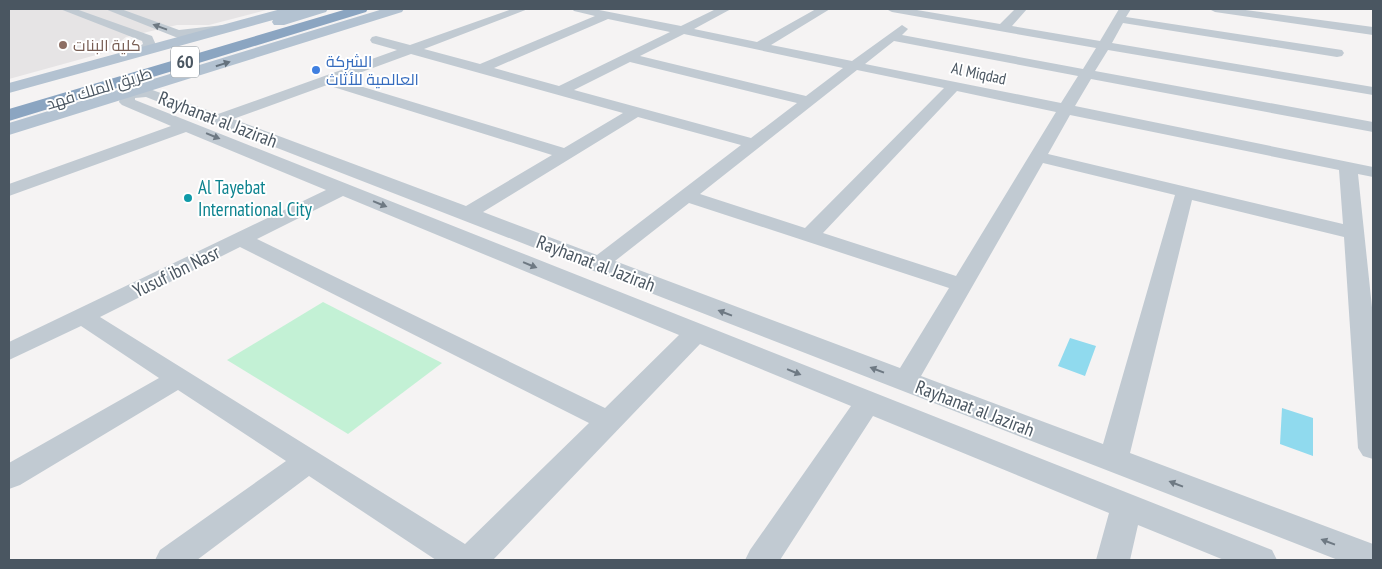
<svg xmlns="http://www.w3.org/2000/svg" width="1382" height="569" font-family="'PT Sans Narrow',Cairo,sans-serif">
<rect width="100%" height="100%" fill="#f5f3f3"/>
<!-- education -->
<path fill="#e6e4e5" d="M9 9H270L209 25H177L126 37 107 52 9 79Z"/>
<!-- green -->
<path fill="#c3f1d5" d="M323 302 442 363 348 434 227 360Z"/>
<!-- water -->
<path fill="#90daee" d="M1070 338 1096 346 1085 376 1058 366Z
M1282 408 1313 418V456L1280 444Z"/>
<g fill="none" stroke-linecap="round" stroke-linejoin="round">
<!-- minor -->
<path fill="#c1cad2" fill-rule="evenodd" d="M60 9H76L152 36 156 45 143 55H133L131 52 143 44 142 41Z
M105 9H121L179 30 223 25 229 29 223 33 178 38Z
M512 9H528L424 49 480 64 595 16 574 11 572 9H594L681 26 716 9H731L694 29 757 42 816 9H830L771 45 852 61 902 25 908 29 902 35 1083 69 1096 48 892 12 886 9H911L1000 24 1015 9H1027L1012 26 1100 41 1119 9H1131L1126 17 1342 50 1344 53 1342 56 1337 57 1123 23 1112 43 1373 87V95L1108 50 1095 71 1373 122V132L1091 79 1075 106 1373 167V177L1358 174 1373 317V459L1363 456 1358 448 1344 237 1192 200 1130 453 1373 544V560H1338L146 97 135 98V100L1272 550 1277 560H1224L1138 525 1130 560H1096L1109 513 873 416 780 560H745L750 550 851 406 700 344 493 560H436L309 476 197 560H155L160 550 286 461 178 390 20 485 9 489V463L159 378 81 326 9 360V342L326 190 186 132 9 196V184L171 126 122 105 119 102 122 91 147 88 218 114 397 50 372 43 370 40 372 37 376 36 410 45ZM608 19 670 32 559 86 494 68ZM684 34 843 68 806 96 640 56ZM894 41 1078 76 1061 103 865 64ZM411 54 623 113 564 148 340 80ZM630 62 797 103 751 138 574 90ZM857 70 944 88 805 228 700 194ZM327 85 552 155 466 206 233 119ZM957 91 1056 112 956 276 823 233ZM1070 115 1339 170 1343 224 1048 154ZM638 117 741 145 597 255 483 212ZM1043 163 1175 195 1103 444 921 376ZM343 196 679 335 605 408 257 239ZM689 203 949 288 900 368 615 261ZM240 247 589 423 465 544 100 317Z
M1209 9H1238L1373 27V35L1215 12Z"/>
<!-- major -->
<path fill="#b3c2d1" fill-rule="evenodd" d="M281 9H328L326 12 284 25H274L272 22 273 20 9 93V83Z
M383 9H404L402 12 9 135V123Z"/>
<!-- highway -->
<path fill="#8ba5c1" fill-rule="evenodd" d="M347 9H368L366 12 9 121V109Z"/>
</g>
<!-- one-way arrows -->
<defs><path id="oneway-solid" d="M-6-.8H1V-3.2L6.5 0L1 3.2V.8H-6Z" transform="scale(1.25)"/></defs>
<g fill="#6e7983">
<use href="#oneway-solid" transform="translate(160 27) rotate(-160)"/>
<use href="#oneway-solid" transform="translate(213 136) rotate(22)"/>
<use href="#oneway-solid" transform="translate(380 204) rotate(22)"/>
<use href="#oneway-solid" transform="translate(530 265) rotate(22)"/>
<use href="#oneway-solid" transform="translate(725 313) rotate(-159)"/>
<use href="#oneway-solid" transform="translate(877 370) rotate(-159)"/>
<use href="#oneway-solid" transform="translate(794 372) rotate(22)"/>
<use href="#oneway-solid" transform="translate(1176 484) rotate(-159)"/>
<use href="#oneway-solid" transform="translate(1328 542) rotate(-159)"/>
</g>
<use fill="#64717d" href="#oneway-solid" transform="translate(223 64) rotate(-17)"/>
<!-- markers -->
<circle fill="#8d6e63" stroke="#fff" stroke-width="2" cx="63" cy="45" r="5"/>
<circle fill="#3f7fe0" stroke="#fff" stroke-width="2" cx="316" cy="70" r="5"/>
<circle fill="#0f9aa8" stroke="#fff" stroke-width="2" cx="188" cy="198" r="5"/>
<g text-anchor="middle" stroke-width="4" stroke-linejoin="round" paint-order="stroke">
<!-- far-education labels -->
<g font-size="16" fill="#785e54" stroke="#fff" text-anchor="start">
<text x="73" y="51">كلية البنات</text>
</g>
<!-- far-shop labels -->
<g font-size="16" fill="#366cbe" stroke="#fff" text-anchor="start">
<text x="326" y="67">الشركة<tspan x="326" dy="18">العالمية للأثاث</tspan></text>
</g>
<!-- far-street labels -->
<g font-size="16" fill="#4a5661" stroke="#fff">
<text transform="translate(979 73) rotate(12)" y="6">Al Miqdad</text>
<text transform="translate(99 88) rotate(-17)" y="6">طريق الملك فهد</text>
</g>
<!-- shield labels -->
<rect fill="#fff" stroke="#808990" stroke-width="1" x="171" y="46.5" width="28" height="31" rx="4"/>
<g font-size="18" font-weight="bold" fill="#4a5661">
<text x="185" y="68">60</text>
</g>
<!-- street labels -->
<g font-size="19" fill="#4a5661" stroke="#fff">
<text transform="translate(218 119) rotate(21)" y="7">Rayhanat al Jazirah</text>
<text transform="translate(596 263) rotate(21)" y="7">Rayhanat al Jazirah</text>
<text transform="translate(176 271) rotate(-26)" y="7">Yusuf ibn Nasr</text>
<text transform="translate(975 408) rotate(21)" y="7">Rayhanat al Jazirah</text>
</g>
<!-- culture labels -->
<g font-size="19" fill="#0d838f" stroke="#fff" text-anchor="start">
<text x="198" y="194">Al Tayebat<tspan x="198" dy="22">International City</tspan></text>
</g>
</g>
<!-- border -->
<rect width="1382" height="569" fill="none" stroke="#4a5661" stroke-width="20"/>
</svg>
